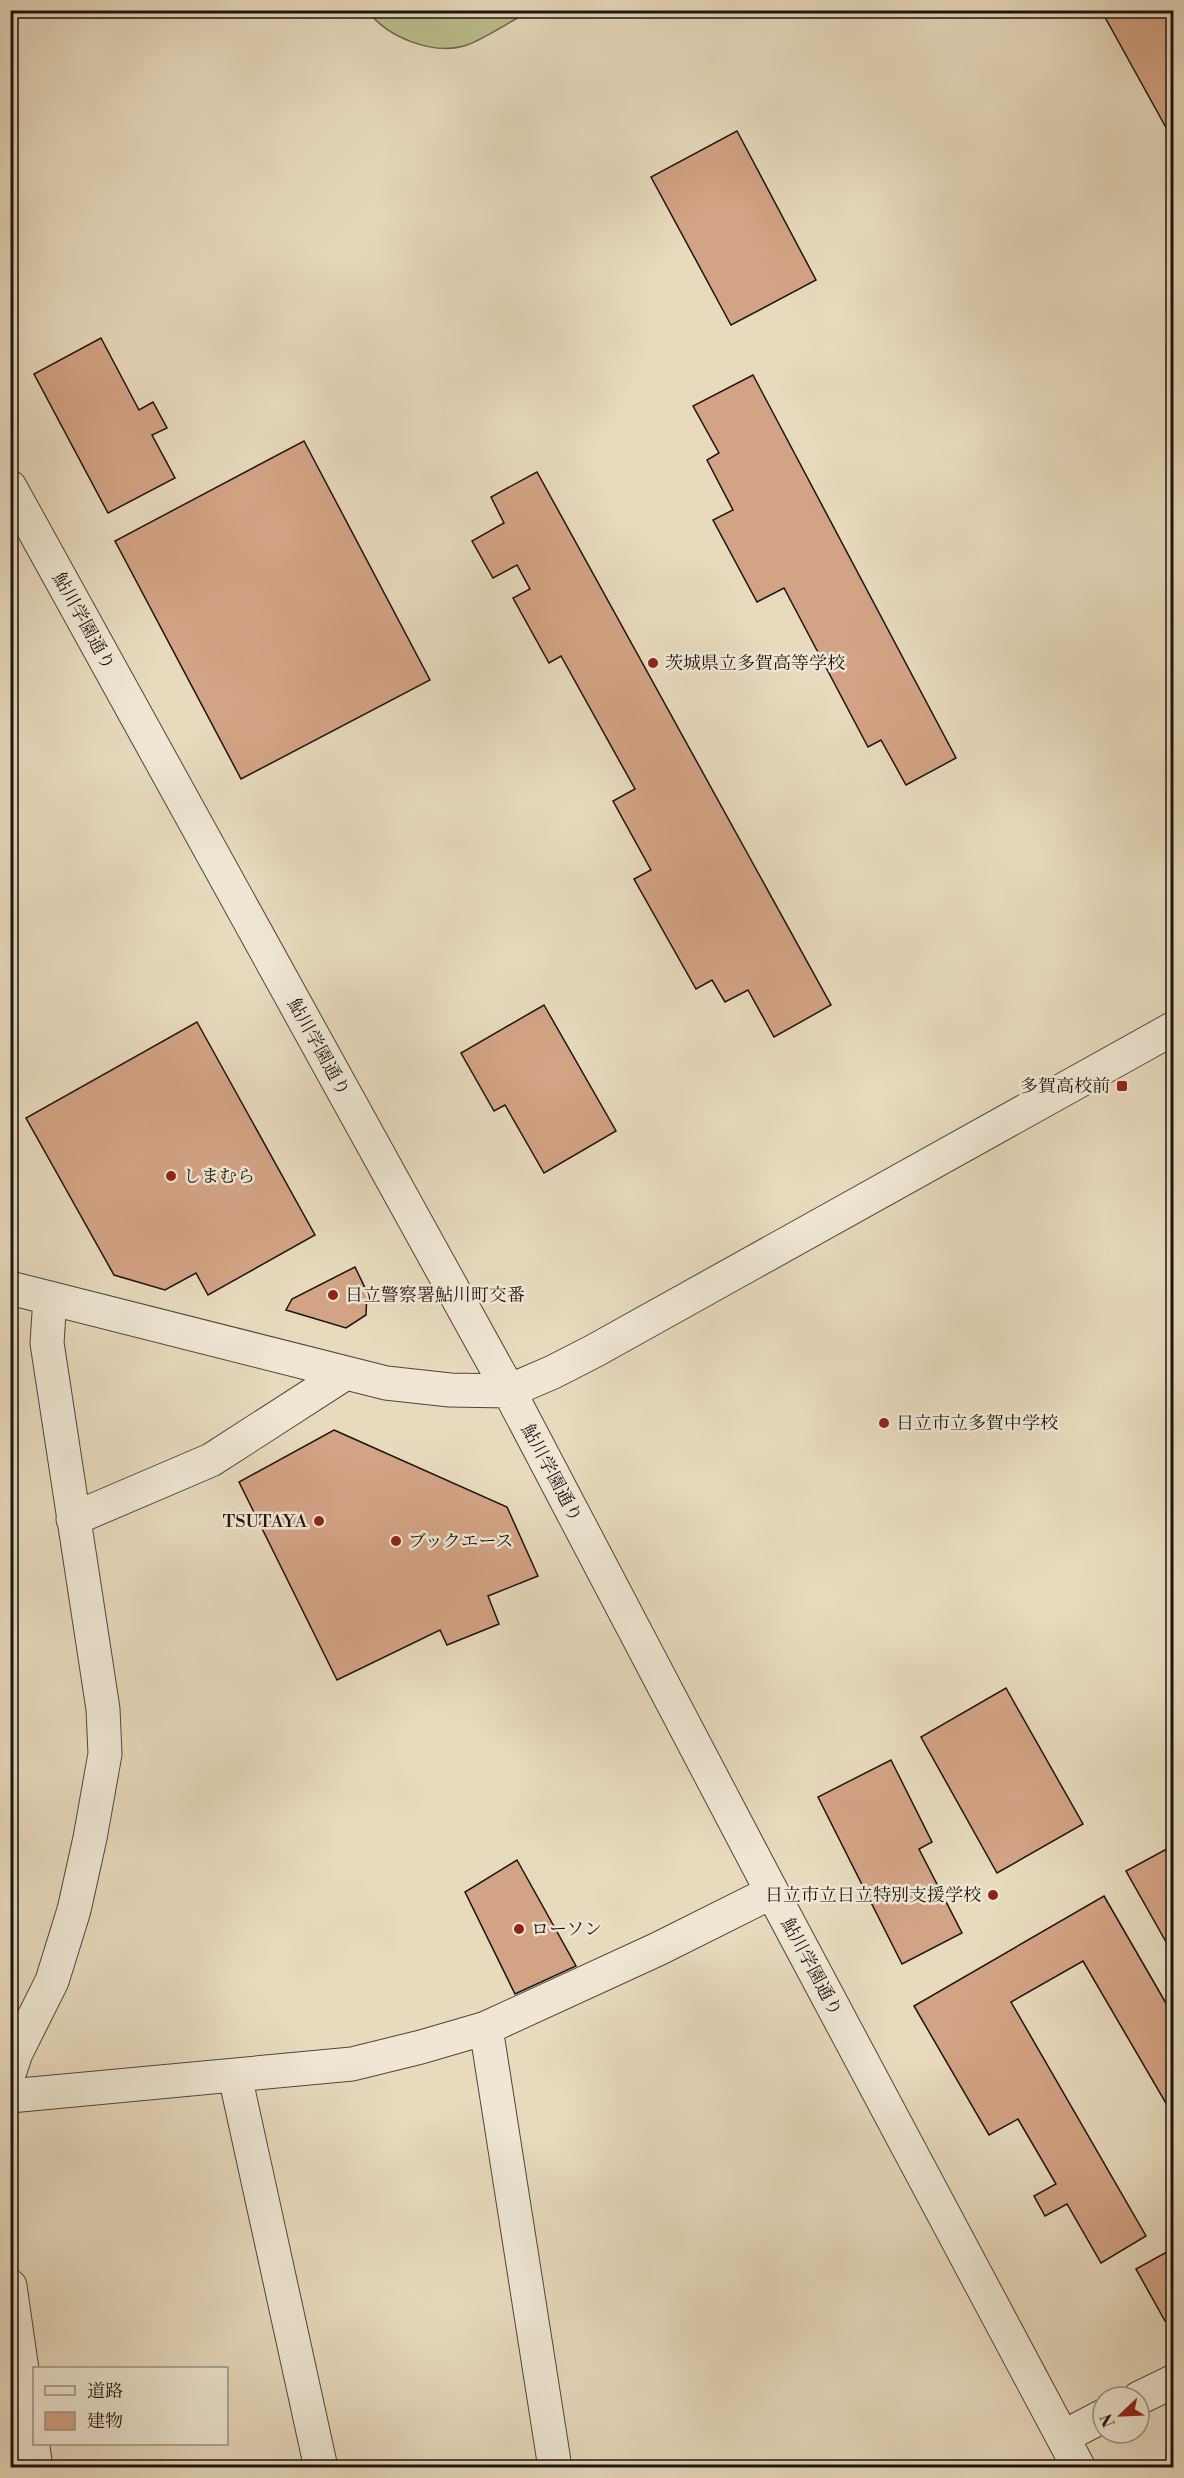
<svg xmlns="http://www.w3.org/2000/svg" width="1184" height="2478" font-family="'Libre Bodoni','Noto Serif JP',serif">
<rect width="100%" height="100%" fill="#e7dabd"/>
<filter id="stains"><feTurbulence type="fractalNoise" baseFrequency=".00333" numOctaves="4"/><feColorMatrix values="0 0 0 0 .2 0 0 0 0 .09 0 0 0 0 .02 0 0 0 .5 -.17"/></filter>
<radialGradient id="worn" r=".72"><stop offset=".6" stop-color="#630" stop-opacity="0"/><stop offset="1" stop-color="#630" stop-opacity=".3"/></radialGradient>
<!-- green -->
<path fill="#bbbe8d" stroke="#6c684e" stroke-width="1.5" d="M368 11H530C514 19 480 42 464 46 432 55 387 37 368 11Z"/>
<!-- building -->
<path fill="#d3a385" stroke="#1e130e" stroke-width="1.5" d="M1101 10H1174V142Z
M737 131 816 280 731 325 651 177Z
M101 338 139 410 153 402 167 428 152 435 175 478 108 513 34 374Z
M753 375 956 758 906 785 881 740 868 747 784 588 757 602 713 520 733 510 707 460 719 453 693 406Z
M304 441 430 680 241 779 115 541Z
M537 472 831 1005 774 1037 748 990 725 1002 712 980 696 989 634 879 651 870 613 801 635 789 561 656 549 663 513 598 530 589 517 565 493 578 472 541 504 523 491 497Z
M544 1005 616 1131 544 1173 505 1105 494 1111 461 1053Z
M197 1022 315 1235 208 1295 196 1273 165 1290 114 1275 26 1118Z
M355 1267 367 1292 366 1315 346 1328 286 1310 292 1299Z
M334 1430 507 1507 538 1576 488 1596 499 1624 447 1645 440 1630 337 1680 239 1482Z
M1006 1688 1083 1824 997 1873 921 1737Z
M891 1760 932 1842 919 1849 962 1933 902 1964 818 1797Z
M1174 1845V1956L1126 1871Z
M517 1860 576 1966 515 1994 465 1892Z
M1104 1896 1174 2017V2117L1083 1961 1011 2002 1146 2236 1101 2263 1067 2204 1045 2216 1034 2196 1056 2184 1018 2119 989 2135 914 2006Z
M1174 2248V2316L1165 2321 1136 2269Z"/>
<g fill="none" stroke-linecap="round" stroke-linejoin="round">
<!-- minor casing -->
<g stroke="#50453a" stroke-width="35">
<path id="minor" d="M10 487 509 1391 772 1892 1079 2468
M10 1288 386 1383 450 1390 509 1391 553 1372 594 1351 1174 1028
M73 1519 211 1460 346 1373
M486 2028 555 2468
M10 2071 16 2053 52 1981 74 1910 90 1838 105 1754 103 1709 47 1343 50 1298
M235 2076 321 2468
M10 2096 352 2064 421 2047 486 2028 658 1949 772 1892
M10 2286 36 2468
M1139 2398 1174 2381
M1063 2437 1103 2416"/>
</g>
<!-- minor -->
<use href="#minor" stroke="#efe7d4" stroke-width="33"/>
</g>
<!-- markers -->
<g fill="#8f2418" stroke="#efe7d4" stroke-width="2">
<circle cx="653" cy="663" r="6"/>
<rect x="1116" y="1080" width="12" height="12" rx="3"/>
<circle cx="171" cy="1176" r="6"/>
<circle cx="333" cy="1295" r="6"/>
<circle cx="884" cy="1423" r="6"/>
<circle cx="319" cy="1521" r="6"/>
<circle cx="396" cy="1541" r="6"/>
<circle cx="993" cy="1895" r="6"/>
<circle cx="519" cy="1929" r="6"/>
</g>
<g text-anchor="middle" stroke-width="5" stroke-linejoin="round" paint-order="stroke">
<!-- street labels -->
<g font-size="18" fill="#1e130e" stroke="#efe7d4">
<text transform="translate(84 621) rotate(61)" y="6">鮎川学園通り</text>
<text transform="translate(319 1047) rotate(61)" y="6">鮎川学園通り</text>
<text transform="translate(552 1473) rotate(62)" y="6">鮎川学園通り</text>
<text transform="translate(812 1967) rotate(62)" y="6">鮎川学園通り</text>
</g>
<!-- poi labels -->
<g font-size="18" fill="#1e130e" stroke="#efe7d4" text-anchor="start">
<text x="665" y="669">茨城県立多賀高等学校</text>
<text x="1110" y="1092" text-anchor="end">多賀高校前</text>
<text x="183" y="1182">しまむら</text>
<text x="345" y="1301">日立警察署鮎川町交番</text>
<text x="896" y="1429">日立市立多賀中学校</text>
<text x="307" y="1527" text-anchor="end">TSUTAYA</text>
<text x="408" y="1547">ブックエース</text>
<text x="981" y="1901" text-anchor="end">日立市立日立特別支援学校</text>
<text x="531" y="1935">ローソン</text>
</g>
</g>
<!-- margin -->
<rect width="1184" height="2478" fill="none" stroke="#e7dabd" stroke-width="36"/>
<rect x="12" y="12" width="1160" height="2454" fill="none" stroke="#1e130e" stroke-width="3"/>
<rect x="18" y="18" width="1148" height="2442" fill="none" stroke="#1e130e" stroke-width="1.5"/>
<!-- legend -->
<rect x="33" y="2367" width="195" height="78" fill="#efe7d4" stroke="#9b9285" stroke-width="1.5"/>
<rect x="45" y="2386" width="30" height="9" fill="#efe7d4" stroke="#9b9285" stroke-width="1.5"/>
<text x="87" y="2397" font-size="18" fill="#1e130e">道路</text>
<rect x="45" y="2412" width="30" height="18" fill="#d3a385" stroke="#9b9285" stroke-width="1.5"/>
<text x="87" y="2427" font-size="18" fill="#1e130e">建物</text>
<!-- north arrow -->
<g transform="translate(1121 2415) rotate(247)"><circle r="28" fill="#efe7d4" stroke="#9b9285" stroke-width="1.5"/>
<path d="M0-4.5L10 22L0 15L-10 22Z" fill="#8f2418"/>
<text y="-9" font-size="16" font-weight="bold" text-anchor="middle" fill="#1e130e">N</text>
</g>
<rect width="100%" height="100%" filter="url(#stains)"/>
<rect width="100%" height="100%" fill="url(#worn)"/>
</svg>
